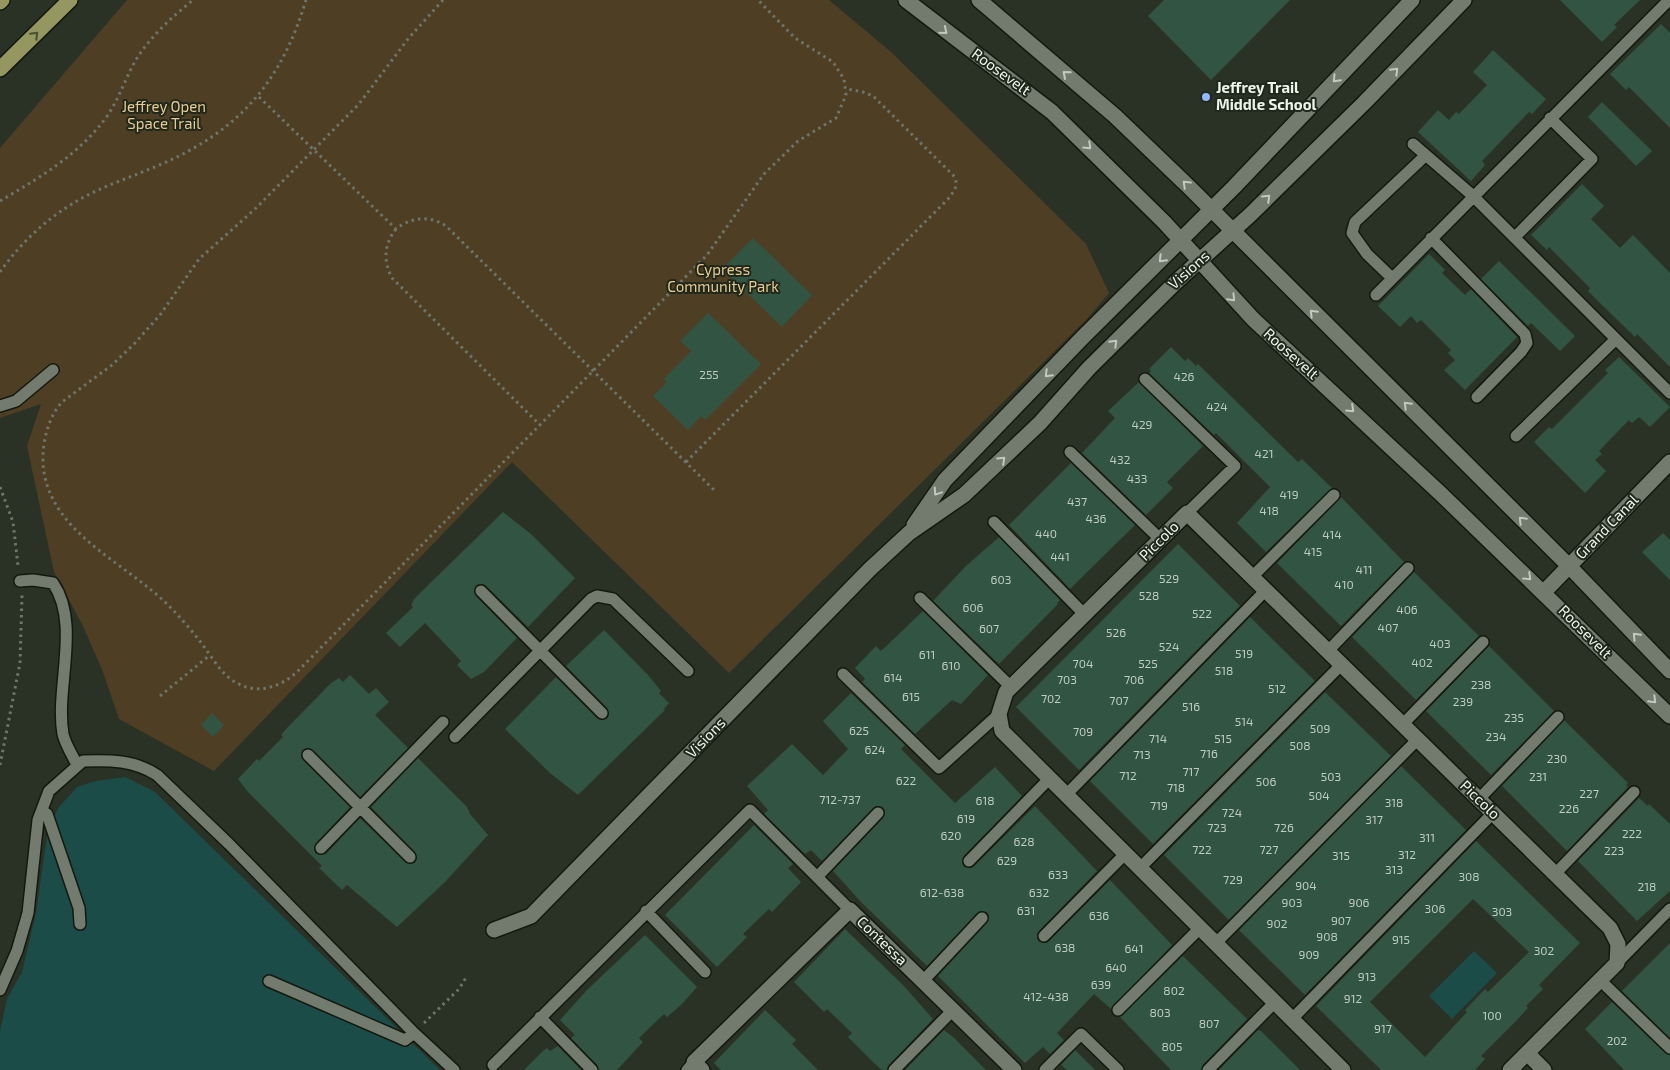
<svg xmlns="http://www.w3.org/2000/svg" width="1670" height="1070" font-family="'Exo 2',sans-serif">
<rect width="100%" height="100%" fill="#2a3225"/>
<!-- green -->
<path fill="#4e3f24" d="M127 0H829L891 52 1086 244 1109 293 1086 320 729 673 512 462 214 771 119 719 103 672 83 626 54 572 27 446 41 404 0 418V148Z"/>
<!-- water -->
<path fill="#1b4c47" d="M125 777 155 792 440 1070H0V1031L7 999 22 972 36 913 48 829 59 807 77 787 96 781Z
M1474 951 1497 973 1452 1019 1429 996Z"/>
<!-- building -->
<path fill="#315542" fill-rule="evenodd" d="M1164 0H1290L1211 80 1148 16Z
M1560 0H1640L1614 25 1617 27 1602 42Z
M1661 24 1670 33V128L1629 87 1626 90 1610 74Z
M1493 50 1546 99 1532 114 1529 112 1482 161 1485 165 1471 181 1418 132 1438 110 1449 120 1456 112 1459 114 1487 85 1473 72Z
M1602 102 1652 151 1636 166 1588 117Z
M1582 184 1604 206 1591 219 1620 248 1633 235 1670 273V367L1637 334 1635 337 1603 306 1588 291 1590 288 1549 247 1547 250 1531 235Z
M753 238 812 295 782 327 722 269Z
M1429 254 1445 270 1442 273 1465 295 1471 289 1517 337 1465 390 1444 370 1455 360 1448 353 1451 350 1421 320 1417 323 1411 316 1400 327 1378 306Z
M1499 261 1575 336 1560 351 1531 323 1528 326 1481 279Z
M708 313 761 364 705 420 701 416 688 430 653 396 667 382 664 379 691 351 680 341Z
M1171 347 1185 361 1188 358 1196 366 1198 364 1298 462 1302 459 1332 488 1266 552 1237 523 1270 487 1216 433 1214 435 1149 373 1151 371 1149 369Z
M1619 357 1670 407 1650 427 1639 417 1632 423 1629 420 1599 451 1602 454 1595 460 1606 471 1585 493 1534 442 1549 427 1552 429 1608 373 1605 370Z
M1139 382 1203 446 1167 482 1173 488 1146 515 1082 453 1115 418 1108 411Z
M1071 463 1135 525 1070 589 1009 525Z
M1341 497 1404 562 1341 626 1277 563Z
M503 512 531 534 575 578 528 627 486 586 482 584 476 585 474 590 476 596 517 638 484 672 471 679 457 665 461 661 425 623 400 647 386 633 413 607 411 605 415 598Z
M1663 533 1670 540V580L1642 552Z
M999 537 1060 600 1057 603 1058 604 999 664 933 601 966 566Z
M1178 544 1240 606 1079 770 1016 707Z
M1414 572 1479 636 1416 700 1352 637Z
M923 611 988 675 961 704 952 700 915 734 862 682 865 679 855 668 876 646 881 651Z
M1250 617 1315 681 1153 844 1090 781Z
M604 630 648 675 661 691 659 693 669 703 664 709 665 710 578 795 550 773 505 729 556 677 597 718 601 720 607 719 609 714 607 708 566 666Z
M1489 646 1554 711 1491 775 1426 711Z
M350 675 369 694 376 688 389 702 375 715 408 748 360 797 313 750 307 748 302 750 301 756 303 760 350 807 316 843 314 847 315 853 320 855 326 854 360 818 405 862 409 864 415 863 417 858 415 852 371 807 418 758 467 807 470 814 488 835 445 882 397 927 347 885 342 890 319 868 322 866 248 792 238 779 257 759 259 761 283 737 281 735 287 728 331 683 339 678 343 682Z
M1325 692 1391 756 1229 920 1164 855Z
M851 693 905 745 901 749 955 803 995 767 1022 796 964 856 962 863 964 867 971 868 974 866 1035 806 1097 871 1039 931 1037 938 1039 942 1046 943 1049 941 1110 880 1172 945 1111 1009 1094 994 1057 1033 1064 1040 1050 1054 1043 1047 1025 1063 938 976 987 923 989 916 987 912 980 911 977 913 927 966 861 902 833 871 883 818 885 811 883 807 876 806 873 808 822 861 811 850 805 854 764 814 768 810 747 786 792 744 823 775 848 749 823 721Z
M212 713 224 725 213 737 201 725Z
M1564 720 1628 783 1626 785 1628 787 1567 851 1502 786Z
M1401 766 1466 830 1305 995 1239 930Z
M1639 798 1648 806 1649 804 1670 824V891L1637 921 1578 861Z
M754 825 793 864 788 868 801 882 772 912 769 909 743 934 747 937 717 967 665 915Z
M1476 841 1580 943 1539 985 1543 989 1526 1006 1528 1008 1517 1020 1481 1056 1485 1059 1475 1070H1381L1316 1006ZM1473 899 1529 952 1488 992 1485 989 1465 1010 1467 1012 1425 1057 1370 1002Z
M845 929 904 986 933 1019 889 1065 887 1070H882L875 1064 848 1037 852 1033 827 1009 824 1012 794 982Z
M645 935 697 987 682 1004 667 1017 664 1014 639 1038 643 1042 617 1070H599L597 1065 571 1038 575 1035 560 1020 586 991Z
M1670 943V1038L1622 991Z
M1183 956 1247 1019 1203 1065 1201 1070H1171L1120 1017Z
M1612 1002 1665 1053 1670 1055V1070H1624L1585 1029Z
M765 1010 796 1040 792 1044 818 1070H721L714 1063Z
M944 1030 953 1037 986 1070H905Z
M1258 1030 1261 1031 1300 1070H1219Z
M558 1046 581 1070H524L543 1051 547 1048 550 1051Z
M1075 1050 1095 1070H1067L1061 1065Z"/>
<g fill="none" stroke-linecap="round" stroke-linejoin="round">
<!-- lane casing -->
<g stroke="#13190e" stroke-width="14">
<path id="lane" d="M1413 144 1472 195 1670 393
M1515 237 1592 159 1550 118
M1431 238 1525 334 1527 343 1521 352 1477 397
M1392 278 1367 254 1352 233 1355 222 1426 155
M1376 295 1669 0
M1145 379 1235 466 1187 513
M0 406 16 401 53 370
M1516 436 1616 339
M1070 452 1160 539
M994 522 1084 614
M1252 577 1334 495
M20 581 33 580 53 583C81 624 55 688 63 734 65 744 73 756 77 765
M481 591 602 713
M920 598 1011 687
M1328 651 1408 568
M843 674 939 768 999 714
M1403 724 1483 642
M455 737 591 599 597 596 613 599 688 671
M308 755 410 857
M1066 795 1266 590
M1479 799 1558 717
M42 811 47 814 79 908 80 924
M321 848 443 722
M969 861 1050 778
M1140 868 1342 664
M1555 874 1634 792
M817 877 878 813
M646 911 705 972
M1044 936 1126 853
M1216 943 1418 739
M1617 963 1670 909
M1600 980 1670 1048
M269 981 405 1040 414 1033
M923 981 982 918
M0 990 17 951 28 913 38 820 49 791 83 761C110 760 134 760 157 775L229 844 414 1033 454 1070
M1118 1010 1200 928
M540 1017 592 1070
M1292 1019 1493 813
M493 1065 750 810 850 910
M687 1070 694 1062
M894 1070 953 1010
M1045 1070 1081 1034 1118 1070
M1208 1070 1275 1002"/>
</g>
<!-- street casing -->
<g stroke="#13190e" stroke-width="18">
<path id="street" d="M1544 592 1670 462
M1527 1053 1544 1070
M702 1070 694 1062 850 910 1014 1070
M1343 1070 1002 731 999 714 1006 692 1187 513 1610 928 1618 944 1617 963 1510 1070"/>
</g>
<!-- secondary casing -->
<g stroke="#13190e" stroke-width="18">
<path id="secondary" d="M906 0 1052 112 1164 222 1253 319 1442 495 1670 716
M979 0 1115 116 1190 188 1569 566 1670 671
M914 525 945 480 1083 337 1234 187 1412 0
M494 930 531 916 870 569 909 533 964 495 1040 423 1089 368 1176 282 1250 215 1364 103 1464 0"/>
</g>
<!-- primary casing -->
<g stroke="#13190e" stroke-width="18">
<path id="primary" d="M0 2 2 0
M0 69 70 0"/>
</g>
<!-- path -->
<path stroke="#6e756a" stroke-width="3" stroke-dasharray="2.5 4" stroke-linecap="butt" d="M443 0 408 39 359 104 254 210 199 259 160 315 134 344 112 365 62 402C50 415 44 436 43 454 40 529 123 560 168 605 181 618 194 633 205 648 215 662 224 678 241 685 261 694 281 686 297 672L707 255 764 174 798 141 836 118 846 95 844 79 833 62 795 38 758 0
M259 97 396 229C411 217 430 215 446 226L714 490
M0 201C39 178 77 156 105 119 119 100 125 78 137 58 152 35 172 17 193 0
M396 229C384 244 383 261 392 278L540 425
M0 272C24 238 56 210 94 192 126 177 161 167 192 149 253 115 286 67 306 0
M686 462 948 199C954 191 958 187 955 177L873 96 863 92 847 89
M0 487 13 522 18 566
M160 696 210 655
M0 765 20 663 22 595
M424 1023 459 989 467 976"/>
<!-- lane -->
<use href="#lane" stroke="#727b6d" stroke-width="11"/>
<!-- street -->
<use href="#street" stroke="#727b6d" stroke-width="15"/>
<!-- secondary -->
<use href="#secondary" stroke="#727b6d" stroke-width="15"/>
<!-- primary -->
<use href="#primary" stroke="#94975f" stroke-width="15"/>
</g>
<!-- one-way arrows -->
<defs><path id="oneway-chevron" d="M-2-3.5L2.5 0L-2 3.5" fill="none" stroke-width="1.6" stroke-linecap="round" stroke-linejoin="round" transform="scale(1.25)"/></defs>
<g stroke="#c3c9bf">
<use href="#oneway-chevron" transform="translate(944 31) rotate(39)"/>
<use href="#oneway-chevron" transform="translate(1395 71) rotate(-46)"/>
<use href="#oneway-chevron" transform="translate(1066 74) rotate(-139)"/>
<use href="#oneway-chevron" transform="translate(1336 79) rotate(133)"/>
<use href="#oneway-chevron" transform="translate(1088 146) rotate(44)"/>
<use href="#oneway-chevron" transform="translate(1186 184) rotate(-136)"/>
<use href="#oneway-chevron" transform="translate(1267 198) rotate(-44)"/>
<use href="#oneway-chevron" transform="translate(1162 259) rotate(135)"/>
<use href="#oneway-chevron" transform="translate(1232 298) rotate(46)"/>
<use href="#oneway-chevron" transform="translate(1313 313) rotate(-135)"/>
<use href="#oneway-chevron" transform="translate(1114 343) rotate(-45)"/>
<use href="#oneway-chevron" transform="translate(1048 374) rotate(135)"/>
<use href="#oneway-chevron" transform="translate(1407 405) rotate(-135)"/>
<use href="#oneway-chevron" transform="translate(1351 409) rotate(43)"/>
<use href="#oneway-chevron" transform="translate(1002 460) rotate(-43)"/>
<use href="#oneway-chevron" transform="translate(937 492) rotate(124)"/>
<use href="#oneway-chevron" transform="translate(1522 520) rotate(-135)"/>
<use href="#oneway-chevron" transform="translate(1528 577) rotate(44)"/>
<use href="#oneway-chevron" transform="translate(1636 636) rotate(-134)"/>
<use href="#oneway-chevron" transform="translate(1653 700) rotate(45)"/>
</g>
<use stroke="#494f33" href="#oneway-chevron" transform="translate(35 35) rotate(-45)"/>
<!-- markers -->
<circle fill="#92b7fd" stroke="#20281c" stroke-width="2" cx="1206" cy="97" r="5"/>
<g text-anchor="middle" stroke-width="4" stroke-linejoin="round" paint-order="stroke">
<!-- number labels -->
<g font-size="12" fill="#bfccc1">
<text x="709" y="379">255</text>
<text x="1184" y="381">426</text>
<text x="1217" y="411">424</text>
<text x="1142" y="429">429</text>
<text x="1264" y="458">421</text>
<text x="1120" y="464">432</text>
<text x="1137" y="483">433</text>
<text x="1289" y="499">419</text>
<text x="1077" y="506">437</text>
<text x="1269" y="515">418</text>
<text x="1096" y="523">436</text>
<text x="1046" y="538">440</text>
<text x="1332" y="539">414</text>
<text x="1313" y="556">415</text>
<text x="1060" y="561">441</text>
<text x="1364" y="574">411</text>
<text x="1169" y="583">529</text>
<text x="1001" y="584">603</text>
<text x="1344" y="589">410</text>
<text x="1149" y="600">528</text>
<text x="973" y="612">606</text>
<text x="1407" y="614">406</text>
<text x="1202" y="618">522</text>
<text x="1388" y="632">407</text>
<text x="989" y="633">607</text>
<text x="1116" y="637">526</text>
<text x="1440" y="648">403</text>
<text x="1169" y="651">524</text>
<text x="1244" y="658">519</text>
<text x="927" y="659">611</text>
<text x="1422" y="667">402</text>
<text x="1083" y="668">704</text>
<text x="1148" y="668">525</text>
<text x="951" y="670">610</text>
<text x="1224" y="675">518</text>
<text x="893" y="682">614</text>
<text x="1067" y="684">703</text>
<text x="1134" y="684">706</text>
<text x="1481" y="689">238</text>
<text x="1277" y="693">512</text>
<text x="911" y="701">615</text>
<text x="1051" y="703">702</text>
<text x="1119" y="705">707</text>
<text x="1463" y="706">239</text>
<text x="1191" y="711">516</text>
<text x="1514" y="722">235</text>
<text x="1244" y="726">514</text>
<text x="1320" y="733">509</text>
<text x="859" y="735">625</text>
<text x="1083" y="736">709</text>
<text x="1496" y="741">234</text>
<text x="1158" y="743">714</text>
<text x="1223" y="743">515</text>
<text x="1300" y="750">508</text>
<text x="875" y="754">624</text>
<text x="1209" y="758">716</text>
<text x="1142" y="759">713</text>
<text x="1557" y="763">230</text>
<text x="1191" y="776">717</text>
<text x="1128" y="780">712</text>
<text x="1331" y="781">503</text>
<text x="1538" y="781">231</text>
<text x="906" y="785">622</text>
<text x="1266" y="786">506</text>
<text x="1176" y="792">718</text>
<text x="1589" y="798">227</text>
<text x="1319" y="800">504</text>
<text x="840" y="804">712-737</text>
<text x="985" y="805">618</text>
<text x="1394" y="807">318</text>
<text x="1159" y="810">719</text>
<text x="1569" y="813">226</text>
<text x="1232" y="817">724</text>
<text x="966" y="823">619</text>
<text x="1374" y="824">317</text>
<text x="1217" y="832">723</text>
<text x="1284" y="832">726</text>
<text x="1632" y="838">222</text>
<text x="951" y="840">620</text>
<text x="1427" y="842">311</text>
<text x="1024" y="846">628</text>
<text x="1202" y="854">722</text>
<text x="1269" y="854">727</text>
<text x="1614" y="855">223</text>
<text x="1407" y="859">312</text>
<text x="1341" y="860">315</text>
<text x="1007" y="865">629</text>
<text x="1394" y="874">313</text>
<text x="1058" y="879">633</text>
<text x="1469" y="881">308</text>
<text x="1233" y="884">729</text>
<text x="1306" y="890">904</text>
<text x="1647" y="891">218</text>
<text x="942" y="897">612-638</text>
<text x="1039" y="897">632</text>
<text x="1292" y="907">903</text>
<text x="1359" y="907">906</text>
<text x="1435" y="913">306</text>
<text x="1026" y="915">631</text>
<text x="1502" y="916">303</text>
<text x="1099" y="920">636</text>
<text x="1341" y="925">907</text>
<text x="1277" y="928">902</text>
<text x="1327" y="941">908</text>
<text x="1401" y="944">915</text>
<text x="1065" y="952">638</text>
<text x="1134" y="953">641</text>
<text x="1544" y="955">302</text>
<text x="1309" y="959">909</text>
<text x="1116" y="972">640</text>
<text x="1367" y="981">913</text>
<text x="1101" y="989">639</text>
<text x="1174" y="995">802</text>
<text x="1046" y="1001">412-438</text>
<text x="1353" y="1003">912</text>
<text x="1160" y="1017">803</text>
<text x="1492" y="1020">100</text>
<text x="1209" y="1028">807</text>
<text x="1383" y="1033">917</text>
<text x="1617" y="1045">202</text>
<text x="1172" y="1051">805</text>
</g>
<!-- street labels -->
<g font-size="15" fill="#eef3eb" stroke="#20281c">
<text transform="translate(1001 72) rotate(36)" y="5">Roosevelt</text>
<text transform="translate(1189 270) rotate(-42)" y="5">Visions</text>
<text transform="translate(1291 354) rotate(42)" y="5">Roosevelt</text>
<text transform="translate(1607 527) rotate(-46)" y="5">Grand Canal</text>
<text transform="translate(1159 541) rotate(-45)" y="5">Piccolo</text>
<text transform="translate(1585 632) rotate(45)" y="5">Roosevelt</text>
<text transform="translate(706 738) rotate(-46)" y="5">Visions</text>
<text transform="translate(1480 800) rotate(44)" y="5">Piccolo</text>
<text transform="translate(882 941) rotate(44)" y="5">Contessa</text>
</g>
<!-- poi labels -->
<g font-size="15" font-weight="bold" fill="#eef3eb" stroke="#20281c" text-anchor="start">
<text x="1216" y="93">Jeffrey Trail<tspan x="1216" dy="17">Middle School</tspan></text>
</g>
<!-- park labels -->
<g font-size="15" fill="#e8c98e" stroke="#20281c">
<text x="164" y="112">Jeffrey Open<tspan x="164" dy="17">Space Trail</tspan></text>
<text x="723" y="275">Cypress<tspan x="723" dy="17">Community Park</tspan></text>
</g>
</g>
</svg>
